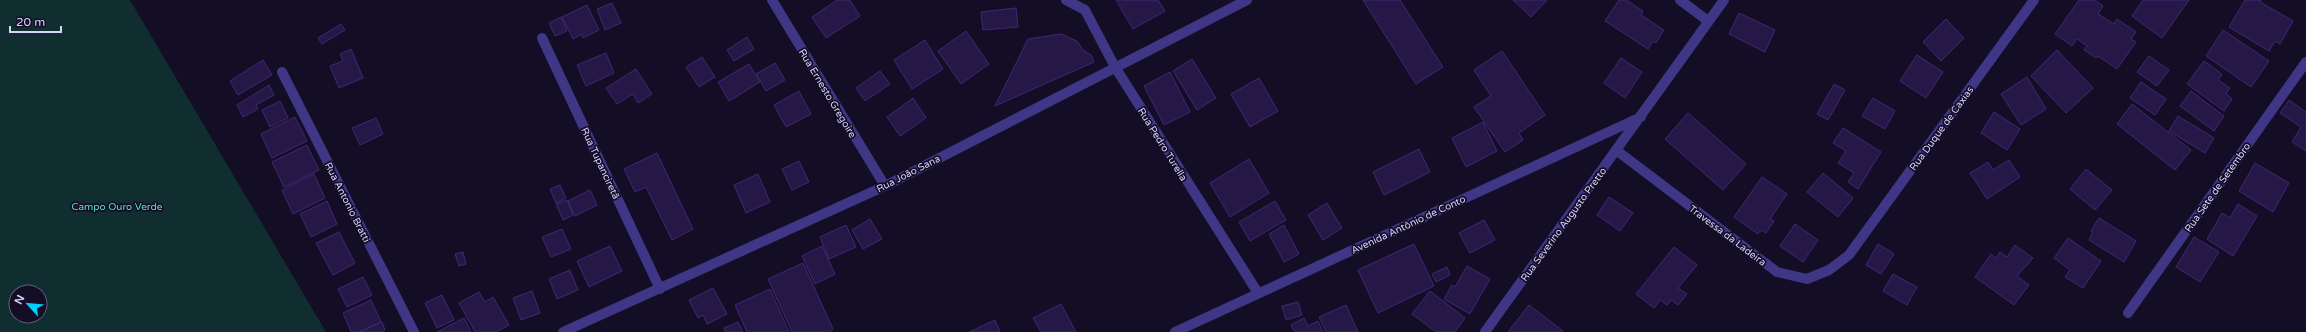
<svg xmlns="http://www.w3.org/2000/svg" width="2306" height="332" font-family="'Varela Round',sans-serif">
<rect width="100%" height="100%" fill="#130d25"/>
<!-- green -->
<path fill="#102e2f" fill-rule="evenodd" d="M0 0H130L326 332H0ZM16 292H40V316H16Z"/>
<!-- building -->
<path fill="#251847" stroke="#3d2974" d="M837 0H850L860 16 826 38 812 17Z
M1116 0H1158L1165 11 1133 29Z
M1363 0H1400L1443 67 1416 84Z
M1513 0H1547L1531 17Z
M1619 0H1626L1643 11 1641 15 1664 30 1656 43 1653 41 1648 49 1605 21Z
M2079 0H2095L2103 6 2098 14 2114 24 2117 19 2136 32 2131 39 2136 42 2117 69 2098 56 2096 58 2084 50 2087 46 2077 39 2072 46 2055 34Z
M2143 0H2189L2162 38 2132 16Z
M2245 0H2261L2260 2 2293 21 2280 44 2275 41 2269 51 2229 27Z
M612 3 621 23 605 30 597 9Z
M587 5 599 30 583 38 582 34 573 39 562 17Z
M1016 8 1018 27 983 30 981 12Z
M1739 13 1775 30 1765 52 1729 34Z
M561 17 567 31 555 36 549 23Z
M1946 19 1964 38 1941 61 1923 42Z
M341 24 345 30 322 44 318 38Z
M2223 30 2269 61 2251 87 2206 56Z
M966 31 989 64 961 84 938 51Z
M1061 34 1077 41 1083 50 1091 55 1094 62 995 106 1028 39Z
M747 37 754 49 734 61 727 50Z
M925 40 943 69 912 89 894 60Z
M351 49 363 78 339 88 330 66 343 61 340 54Z
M2057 50 2093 88 2066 113 2031 76Z
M1502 51 1545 115 1519 133 1523 140 1505 152 1474 107 1491 96 1474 70Z
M606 53 614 73 586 86 577 65Z
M1917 55 1943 72 1926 98 1900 81Z
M2149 56 2169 70 2157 86 2137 72Z
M702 57 715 77 699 87 686 67Z
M1621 58 1642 72 1625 98 1604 83Z
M1192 59 1216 98 1197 110 1173 71Z
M263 60 272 75 238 95 230 81Z
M2204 61 2222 74 2218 80 2230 88 2226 94 2232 99 2224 111 2187 84Z
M775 63 785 80 766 91 756 74Z
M749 64 760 82 729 101 718 82Z
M636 69 652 94 638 103 633 94 617 104 606 88Z
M880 71 890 84 865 101 856 88Z
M1170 72 1190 112 1164 125 1144 86Z
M2027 77 2046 109 2021 125 2001 94Z
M1259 78 1278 111 1250 127 1231 94Z
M2141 82 2166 99 2155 115 2130 98Z
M1834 84 1845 90 1828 120 1817 114Z
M269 85 274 95 256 105 258 109 243 117 237 105Z
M799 91 811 114 786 127 774 105Z
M2191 91 2224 116 2214 131 2180 106Z
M913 98 926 118 900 136 887 117Z
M1873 98 1895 111 1885 129 1862 116Z
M2289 100 2306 112V151L2292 142 2301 127 2280 113Z
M280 101 288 118 270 127 262 110Z
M2132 104 2191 150 2175 170 2117 124Z
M1994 112 2020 129 2007 150 1981 133Z
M1688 113 1746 164 1723 190 1665 139Z
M2178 116 2214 138 2205 153 2169 131Z
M295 117 307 141 272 158 261 134Z
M376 118 383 134 360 145 352 128Z
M1483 122 1497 151 1466 167 1452 138Z
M1843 128 1881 152 1858 189 1848 182 1854 173 1838 163 1846 151 1833 143Z
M307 145 319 170 284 187 272 162Z
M1419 149 1430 172 1384 195 1373 172Z
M657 153 693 229 672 240 646 187 635 192 624 169Z
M1249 159 1269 193 1230 217 1210 183Z
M2009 160 2020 177 1987 199 1970 173 1988 162 1993 170Z
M799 161 809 182 792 190 782 169Z
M2255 163 2289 183 2273 212 2239 191Z
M2086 169 2112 190 2095 210 2070 189Z
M1823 173 1853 198 1838 217 1807 192Z
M314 174 325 198 293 214 282 190Z
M758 174 770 202 746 213 734 185Z
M1762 177 1787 194 1770 219 1774 221 1766 233 1761 230 1758 234 1734 217Z
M560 185 566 198 556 203 550 189Z
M590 190 597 205 575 216 568 201Z
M1609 197 1633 213 1620 231 1597 215Z
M567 200 573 215 563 220 556 204Z
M327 201 337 224 311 237 300 214Z
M1275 201 1286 220 1250 241 1239 222Z
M1327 203 1342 228 1323 240 1308 215Z
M2238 204 2257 216 2233 256 2207 239 2222 213 2230 218Z
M2099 218 2136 241 2124 262 2089 240 2093 232 2091 231Z
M870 219 882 239 863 249 852 230Z
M1484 220 1495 240 1470 253 1459 233Z
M1795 224 1818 240 1803 262 1780 246Z
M846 225 856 247 829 259 820 237Z
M1284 225 1299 254 1284 262 1269 234Z
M562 229 571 249 551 257 542 237Z
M339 232 355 263 333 275 316 243Z
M2194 237 2219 252 2200 282 2176 267Z
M2068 238 2101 261 2083 288 2065 277 2070 270 2054 258Z
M1414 244 1434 286 1378 313 1358 270Z
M1878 244 1894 254 1881 274 1866 265Z
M2015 245 2033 258 2017 276 2029 285 2014 305 1975 277 1991 254 1996 258 2000 252 2007 257Z
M610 246 622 271 589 287 577 261Z
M822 246 835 274 815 284 802 256Z
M1674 247 1697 265 1678 288 1687 294 1678 305 1671 300 1667 305 1660 300 1654 308 1636 294Z
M463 252 466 264 459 266 455 254Z
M803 263 833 329 830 332H792L768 279Z
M1467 266 1490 279 1470 314 1444 299 1452 285 1455 287Z
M1447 267 1450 275 1436 282 1432 274Z
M570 270 578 290 557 299 549 279Z
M1893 274 1917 287 1907 305 1883 291Z
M363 277 372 295 347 307 338 289Z
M713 288 727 314 707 324 703 315 698 318 689 300Z
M770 289 789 332H747L735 305Z
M532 291 540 313 521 320 513 298Z
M1430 291 1465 318 1455 332H1436L1412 314Z
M479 292 485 302 493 297 509 325 496 332H475L459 303Z
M442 295 454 320 437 328 425 303Z
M371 300 381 322 359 332H351L343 313Z
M1298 302 1302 315 1286 320 1282 306Z
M1061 304 1076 332H1041L1033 318Z
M1346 305 1358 332H1326L1319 317Z
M1529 305 1563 331 1562 332H1508Z
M464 318 471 332H437Z
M1304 318 1308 326 1318 321 1323 332H1295L1291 325Z
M995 320 1000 332H969Z
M382 322 385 330 382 332H359Z
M738 322 743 332H725L724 328Z"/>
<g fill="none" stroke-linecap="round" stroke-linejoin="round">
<!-- minor -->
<path stroke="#3f3686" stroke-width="10" d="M772 0 885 186
M1066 0 1085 10 1115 67 1258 293
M1680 0 1708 21
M542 38 660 289
M282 72 414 332
M1616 150 1777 272 1807 279 1829 270 1849 255 2034 0
M2128 313 2306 62
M563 332 885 186 1247 0
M1175 332 1641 117
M1485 332 1724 0"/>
</g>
<g text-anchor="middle" stroke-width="3.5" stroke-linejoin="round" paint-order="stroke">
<!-- street labels -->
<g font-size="10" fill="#dad1ff" stroke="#130d25">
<text transform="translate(828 93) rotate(59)" y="4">Rua Ernesto Gregoire</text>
<text transform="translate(1941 128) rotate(-54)" y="4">Rua Duque de Caxias</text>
<text transform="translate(1163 144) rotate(58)" y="4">Rua Pedro Turella</text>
<text transform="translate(601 163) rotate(65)" y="4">Rua Tupanciretã</text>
<text transform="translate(908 173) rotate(-27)" y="4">Rua João Sana</text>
<text transform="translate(2217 187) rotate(-55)" y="4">Rua Sete de Setembro</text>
<text transform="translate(348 202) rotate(63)" y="4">Rua Antonio Bratti</text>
<text transform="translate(1408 224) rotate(-25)" y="4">Avenida Antônio de Conto</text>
<text transform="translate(1563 224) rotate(-54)" y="4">Rua Severino Augusto Pretto</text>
<text transform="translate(1728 235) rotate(37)" y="4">Travessa da Ladeira</text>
</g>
<!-- park labels -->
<g font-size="10" fill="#56e5cd" stroke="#130d25">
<text x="117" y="210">Campo Ouro Verde</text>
</g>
</g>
<!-- north arrow -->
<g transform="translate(28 304) rotate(297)"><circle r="19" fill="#130d25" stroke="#635b7c"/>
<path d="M0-3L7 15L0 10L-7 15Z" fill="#00cffc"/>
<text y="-6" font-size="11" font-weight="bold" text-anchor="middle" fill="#dad1ff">N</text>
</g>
<!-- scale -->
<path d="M10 26v6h51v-6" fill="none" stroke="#dad1ff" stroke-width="2"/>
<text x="16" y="26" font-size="12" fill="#dad1ff" stroke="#130d25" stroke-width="3" paint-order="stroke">20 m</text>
</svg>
